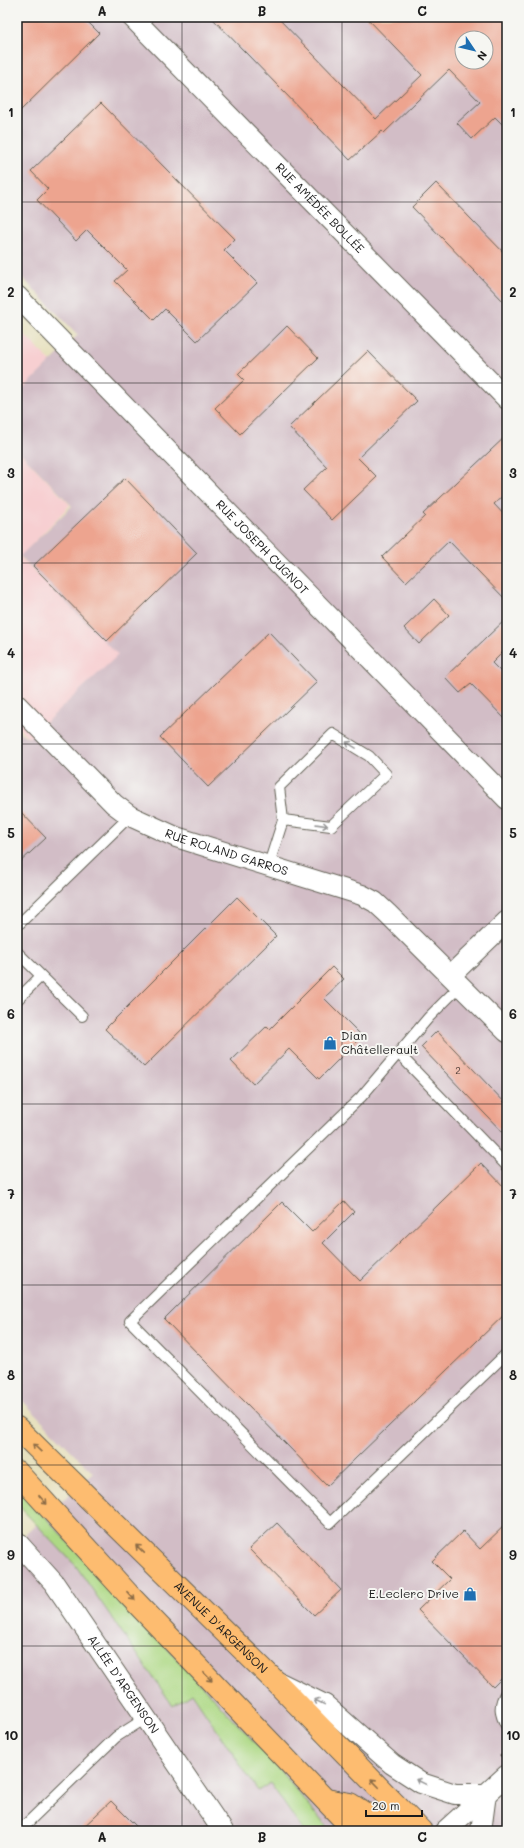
<svg xmlns="http://www.w3.org/2000/svg" width="524" height="1848" font-family="Mali,sans-serif">
<rect width="100%" height="100%" fill="#f6f6f2"/>
<filter id="ink" filterUnits="userSpaceOnUse"><feTurbulence type="fractalNoise" baseFrequency=".025" numOctaves="2"/><feDisplacementMap in="SourceGraphic" scale="8" xChannelSelector="R" yChannelSelector="G"/><feConvolveMatrix kernelMatrix="1 2 1 2 8 2 1 2 1" color-interpolation-filters="sRGB"/></filter>
<filter id="wash" filterUnits="userSpaceOnUse"><feTurbulence type="fractalNoise" baseFrequency=".012" numOctaves="4" result="noise"/><feDisplacementMap in="SourceGraphic" scale="16" xChannelSelector="R" yChannelSelector="G"/><feGaussianBlur stdDeviation="0.9" result="paint"/><feColorMatrix in="noise" values="0 0 0 0 0 0 0 0 0 0 0 0 0 0 0 0 0 1.4 0 .05"/><feComposite in="paint" operator="in"/></filter>
<g filter="url(#wash)">
<rect width="100%" height="100%" fill="#e7e1bf"/>
<!-- built -->
<path fill="#f7cfd1" d="M17 327 51 362 17 395Z
M17 449 70 505 20 557 119 655 29 738 17 727Z"/>
<!-- industrial -->
<path fill="#d2bdc6" fill-rule="evenodd" d="M17 17H507V1831H17V1542L93 1473 17 1395V731L29 738 118 655 20 556 72 506 17 449V395L78 335 17 272ZM462 38H486V62H462Z"/>
<!-- green -->
<path fill="#aed985" stroke="#657a50" d="M17 1487 272 1761 330 1831H303L270 1783 258 1791 192 1693 173 1706 76 1566 17 1504Z"/>
<g id="blocks">
<!-- building -->
<path fill="#eda48f" fill-rule="evenodd" d="M17 17H83L99 33 17 114Z
M211 17H277L376 119 422 75 366 17H507V129L495 117 472 139 457 123 480 102 449 70 384 133 382 131 350 160ZM462 38H486V62H462Z
M101 103 235 239 224 250 257 283 197 341 165 309 154 320 115 281 127 270 87 230 76 241 37 200 48 189 31 171Z
M436 183 507 256V305L412 207Z
M287 326 318 358 240 434 215 408 244 380 238 374Z
M368 351 417 401 358 458 377 477 332 520 303 490 327 467 289 427Z
M507 435V492L494 504 507 518V601L449 541 406 582 382 557 425 516 423 514Z
M125 478 197 553 107 641 33 566Z
M434 599 449 615 419 644 404 628Z
M507 618V648L492 663 507 678V721L471 684 460 693 445 677Z
M269 632 317 682 208 787 160 737Z
M17 808 46 838 17 865Z
M237 897 276 936 144 1067 105 1029Z
M332 967 344 979 324 998 362 1036 319 1079 289 1049 253 1084 231 1061 267 1026 270 1029Z
M437 1031 507 1105V1137L421 1047Z
M481 1163 507 1190V1312L327 1486 164 1319 282 1202 312 1232 344 1201 354 1212 323 1243 360 1281Z
M277 1523 341 1590 314 1615 249 1549Z
M507 1523V1673L493 1687 418 1610 450 1579 432 1561 463 1531 480 1549Z
M111 1801 141 1831H79Z"/>
</g>
</g>
<g filter="url(#ink)">
<use href="#blocks" fill-opacity="0" stroke="#636155" stroke-width="1"/>
<g fill="none" stroke-linecap="round" stroke-linejoin="round">
<!-- service casing -->
<g stroke="#636155" stroke-width="12">
<path id="service" d="M269 864 283 820 279 787 333 734 369 756 386 774 331 826 283 820
M17 926 130 816
M17 952 82 1016
M461 985 429 1017 361 1097 130 1321 330 1523 507 1353
M17 1000 41 976
M398 1053 507 1166
M507 1691C498 1704 499 1714 507 1727
M19 1831 116 1737 146 1718"/>
</g>
<!-- minor casing -->
<g stroke="#636155" stroke-width="22">
<g id="minor">
<path id="s1" d="M132 17 507 399"/>
<path id="s2" d="M17 296 507 799"/>
<path id="s3" d="M17 705 114 804 130 816 176 837 362 895 375 902 387 913 507 1032"/>
<path d="M451 975 507 921"/>
<path id="s4" d="M17 1542 54 1583 223 1831"/>
<path d="M280 1683 325 1705 392 1764 421 1783 455 1794H486"/>
<path d="M445 1831 507 1775"/>
<path d="M481 1831 486 1794"/>
</g>
</g>
<!-- primary casing -->
<g stroke="#636155" stroke-width="24">
<g id="primary">
<path id="s5" d="M17 1428 276 1682 421 1831"/>
<path d="M17 1472 128 1594 355 1831"/>
<path d="M326 1800 350 1804 364 1813 402 1831"/>
</g>
</g>
<!-- path -->
<path stroke="#636155" stroke-width="2.5" stroke-dasharray="3 3" stroke-linecap="butt" d="M500 1756 507 1750"/>
<!-- service -->
<use href="#service" stroke="#fff" stroke-width="10"/>
<!-- minor -->
<use href="#minor" stroke="#fff" stroke-width="20"/>
<!-- primary -->
<use href="#primary" stroke="#fdbc6f" stroke-width="22"/>
</g>
<!-- one-way arrows -->
<defs><path id="oneway-shaft" d="M-6 0H5M1.5-3L5.5 0L1.5 3" fill="none" stroke-width="1.6" stroke-linecap="round" stroke-linejoin="round"/></defs>
<g stroke="#999">
<use href="#oneway-shaft" transform="translate(351 745) rotate(-149)"/>
<use href="#oneway-shaft" transform="translate(322 825) rotate(8)"/>
<use href="#oneway-shaft" transform="translate(319 1702) rotate(-154)"/>
<use href="#oneway-shaft" transform="translate(421 1782) rotate(-154)"/>
</g>
<g stroke="#8c6c46">
<use href="#oneway-shaft" transform="translate(37 1448) rotate(-136)"/>
<use href="#oneway-shaft" transform="translate(43 1500) rotate(48)"/>
<use href="#oneway-shaft" transform="translate(140 1549) rotate(-136)"/>
<use href="#oneway-shaft" transform="translate(131 1596) rotate(47)"/>
<use href="#oneway-shaft" transform="translate(208 1677) rotate(46)"/>
<use href="#oneway-shaft" transform="translate(375 1783) rotate(-134)"/>
</g>
</g>
<!-- grid -->
<path fill="none" stroke="#1c1c1c" stroke-width="1" stroke-opacity="0.55" d="M182 17V1831M342 17V1831M17 202H507M17 383H507M17 563H507M17 744H507M17 924H507M17 1104H507M17 1285H507M17 1465H507M17 1646H507"/>
<!-- icons -->
<defs>
<g id="shop-bare" transform="scale(1.08)"><path d="M-5-2.5h2.3a2.7 3.5 0 0 1 5.4 0H5L5.5 6h-11ZM-1.5-2.5h3a1.5 2.3 0 0 0-3 0Z" fill="#1f6fb2" stroke="#f6f6f2" stroke-width="2.5" paint-order="stroke"/></g>
</defs>
<g fill-rule="evenodd">
<use href="#shop-bare" x="330" y="1043"/>
<use href="#shop-bare" x="470" y="1594"/>
</g>
<g text-anchor="middle" stroke-width="4" stroke-linejoin="round" paint-order="stroke">
<!-- number labels -->
<g font-size="10" fill="#503e39">
<text x="458" y="1074">2</text>
</g>
<!-- street labels -->
<g font-size="12" fill="#1c1c1c" stroke="#f6f6f2">
<text dy="4" stroke="none"><textPath href="#s1" startOffset="268">RUE AMÉDÉE BOLLÉE</textPath></text>
<text dy="4" stroke="none"><textPath href="#s2" startOffset="351">RUE JOSEPH CUGNOT</textPath></text>
<text dy="4" stroke="none"><textPath href="#s3" startOffset="262">RUE ROLAND GARROS</textPath></text>
<text dy="4" stroke="none"><textPath href="#s5" startOffset="285">AVENUE D'ARGENSON</textPath></text>
<text dy="4" stroke="none"><textPath href="#s4" startOffset="178">ALLÉE D’ARGENSON</textPath></text>
</g>
<!-- poi labels -->
<g font-size="12" fill="#1c1c1c" stroke="#f6f6f2" text-anchor="start">
<text x="341" y="1040">Dian<tspan x="341" dy="14">Châtellerault</tspan></text>
<text x="459" y="1598" text-anchor="end">E.Leclerc Drive</text>
</g>
</g>
<!-- margin -->
<rect width="524" height="1848" fill="none" stroke="#f6f6f2" stroke-width="44"/>
<!-- north arrow -->
<g transform="translate(474 50) rotate(125)"><circle r="19" fill="#f6f6f2" stroke="#9f9f9c"/>
<path d="M0-3L7 15L0 10L-7 15Z" fill="#1f6fb2"/>
<text y="-6" font-size="11" font-weight="bold" text-anchor="middle" fill="#1c1c1c">N</text>
</g>
<!-- scale -->
<path d="M366 1810v6h56v-6" fill="none" stroke="#1c1c1c" stroke-width="2"/>
<text x="372" y="1810" font-size="12" fill="#1c1c1c" stroke="#f6f6f2" stroke-width="3" paint-order="stroke">20 m</text>
<rect x="22" y="22" width="480" height="1804" fill="none" stroke="#1c1c1c" stroke-width="1.5"/>
<g font-size="13" text-anchor="middle" font-weight="bold" fill="#1c1c1c">
<text x="102" y="16">A</text>
<text x="262" y="16">B</text>
<text x="422" y="16">C</text>
<text x="11" y="117">1</text>
<text x="513" y="117">1</text>
<text x="11" y="297">2</text>
<text x="513" y="297">2</text>
<text x="11" y="478">3</text>
<text x="513" y="478">3</text>
<text x="11" y="658">4</text>
<text x="513" y="658">4</text>
<text x="11" y="838">5</text>
<text x="513" y="838">5</text>
<text x="11" y="1019">6</text>
<text x="513" y="1019">6</text>
<text x="11" y="1199">7</text>
<text x="513" y="1199">7</text>
<text x="11" y="1380">8</text>
<text x="513" y="1380">8</text>
<text x="11" y="1560">9</text>
<text x="513" y="1560">9</text>
<text x="11" y="1740">10</text>
<text x="513" y="1740">10</text>
<text x="102" y="1842">A</text>
<text x="262" y="1842">B</text>
<text x="422" y="1842">C</text>
</g>
</svg>
